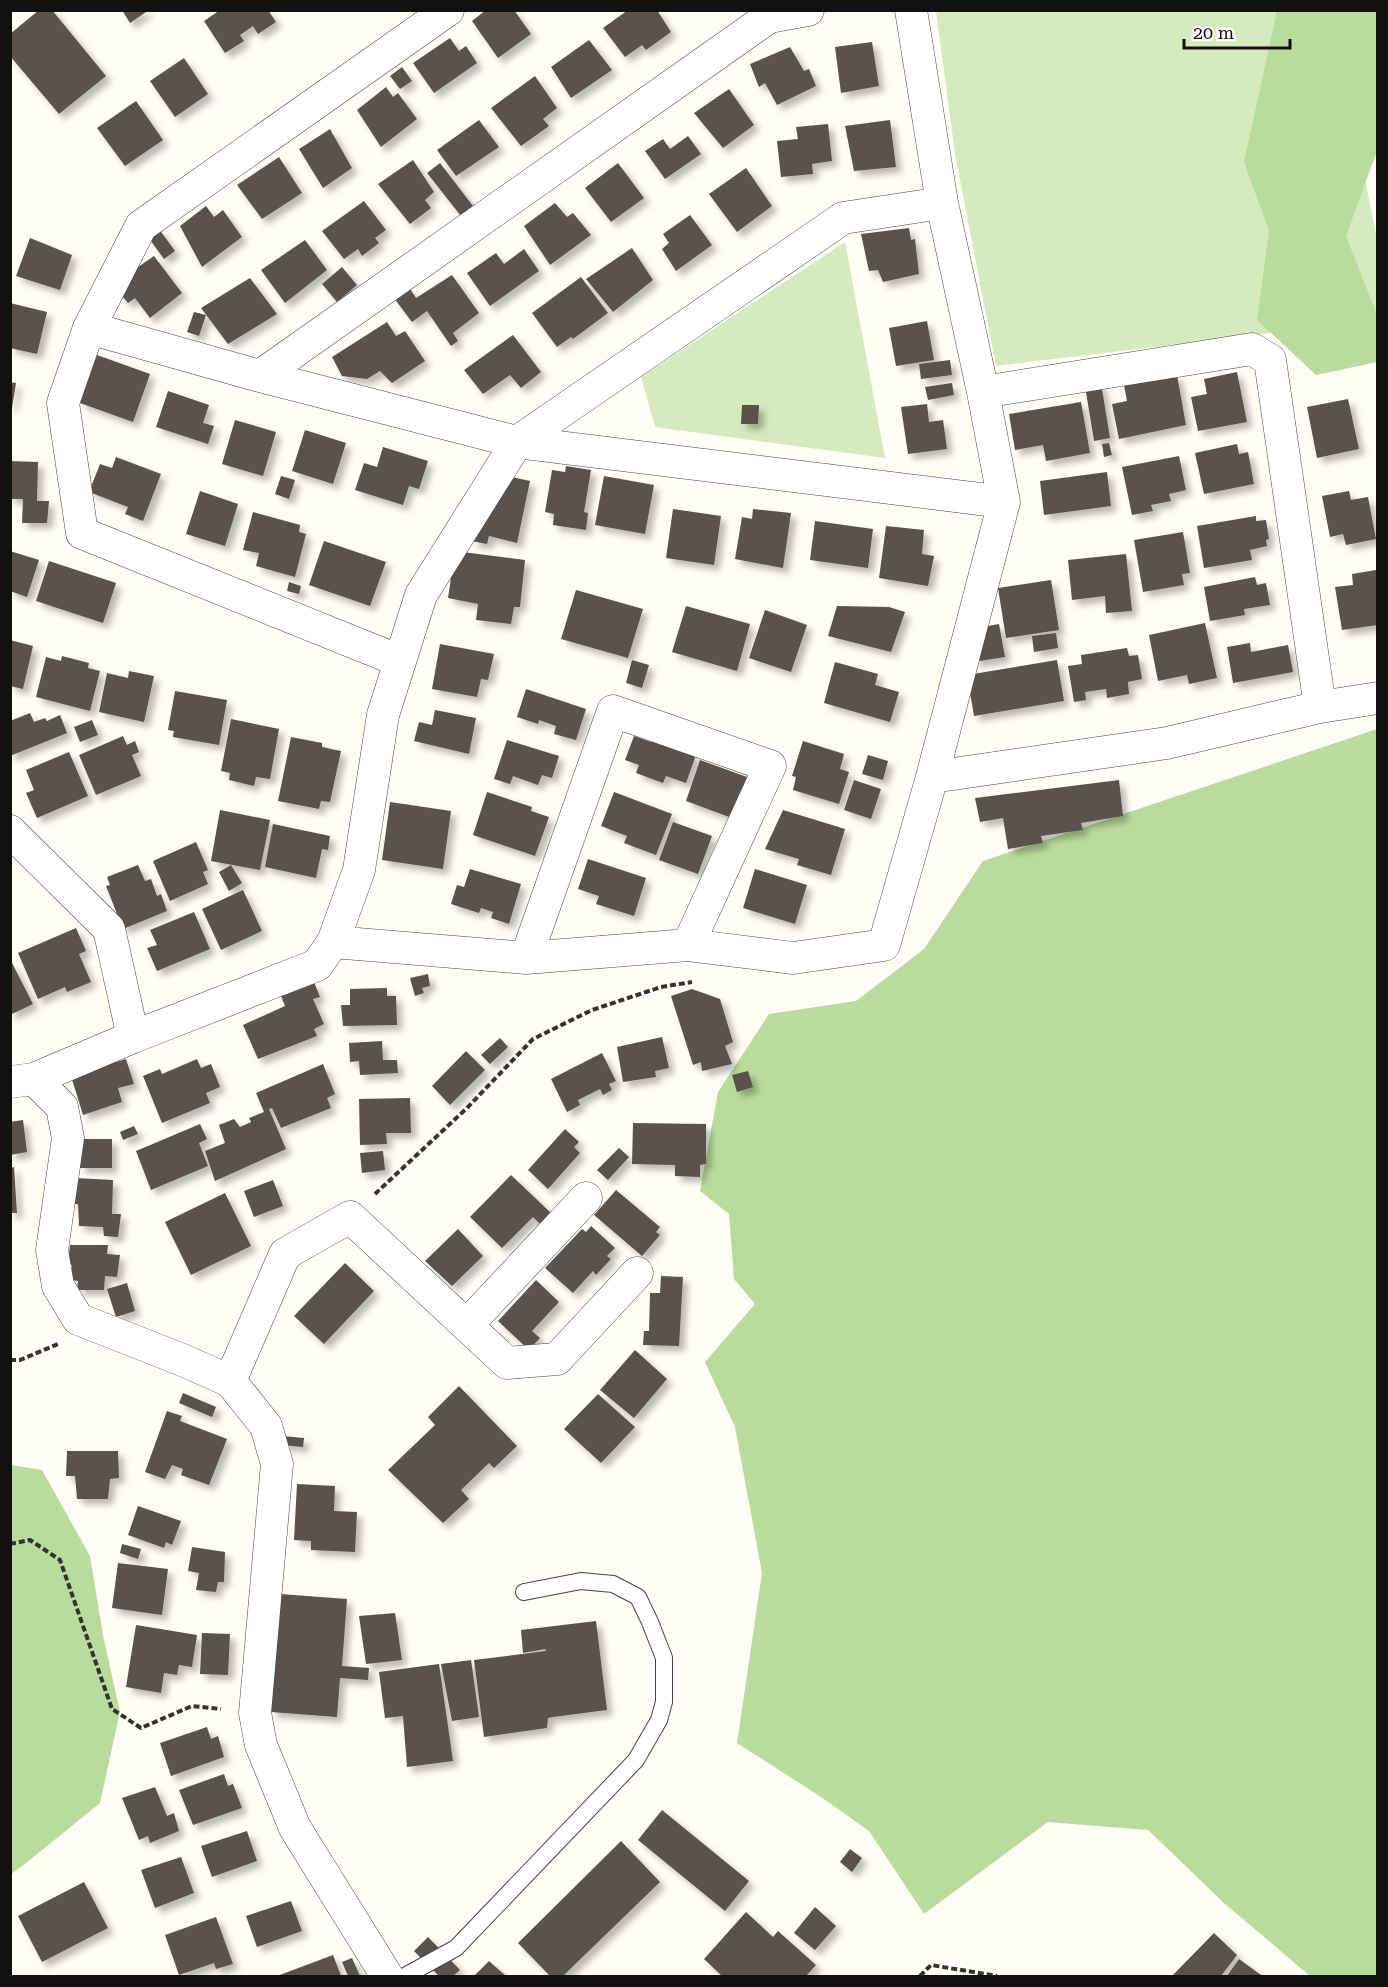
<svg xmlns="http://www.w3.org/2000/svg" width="1388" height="1987" font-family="'Roboto Serif',serif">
<defs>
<filter id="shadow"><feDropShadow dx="5.5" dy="5.5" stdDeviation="3" flood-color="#0004"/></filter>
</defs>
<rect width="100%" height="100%" fill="#fffdf5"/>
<!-- green -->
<path fill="#d5ebbd" d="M936 11H1332L1377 240 1378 311 1373 347 1296 330 996 366 955 154Z
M845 242 885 458 655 427 641 377Z"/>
<!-- forest -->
<path fill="#b9dc9c" d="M1277 11H1377V151L1346 236 1377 315V362L1316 375 1257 320 1269 231 1244 162Z
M1377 729V1976H1310L1224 1903 1148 1830 1048 1822 924 1914 869 1831 821 1797 737 1743 762 1573 735 1427 705 1362 755 1304 734 1279 729 1214 700 1191 718 1092 769 1014 856 1001 924 949 983 861Z
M11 1465 42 1470 90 1556 103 1635 120 1712 100 1803 25 1864 11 1874Z"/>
<!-- building -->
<path fill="#5a524d" filter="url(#shadow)" d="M39 10H52L106 76 59 114 10 56V34Z
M122 10H149L130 23Z
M220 10H268L276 22 258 34 253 26 240 35 244 41 225 53 204 21Z
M486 10H514L531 34 498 58 472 21Z
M628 10H657L671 32 646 50 642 45 625 57 603 28Z
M450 38 459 51 466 46 477 63 434 93 413 63Z
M589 40 612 70 571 98 551 67Z
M872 42 879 86 841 93 835 47Z
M790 47 804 71 809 69 816 86 777 105 765 83 759 87 750 64Z
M184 58 208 94 175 117 150 81Z
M402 67 412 81 400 89 390 76Z
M535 76 557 108 543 119 549 126 521 146 491 108Z
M386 87 393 97 398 93 417 119 381 147 357 110Z
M729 89 754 125 723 148 694 113Z
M136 101 163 140 125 166 97 128Z
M479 120 499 147 456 176 437 150Z
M890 120 896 167 854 171 845 126Z
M828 124 832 161 812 164 813 174 781 177 777 141 798 139 796 127Z
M330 129 352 168 323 188 299 149Z
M688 136 701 154 665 179 645 151 663 139 670 149Z
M279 157 302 193 262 219 237 185Z
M413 160 434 192 425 200 431 208 410 224 378 184Z
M440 163 473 206 461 216 427 173Z
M618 163 644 198 611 222 585 188Z
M746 168 772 206 737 232 709 194Z
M364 201 386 230 375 238 379 243 362 256 358 249 344 259 322 231Z
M555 203 567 217 573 213 591 235 550 265 524 226Z
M206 206 214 217 223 210 242 237 202 267 180 226Z
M690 215 712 245 676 271 662 249 669 243 663 234Z
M909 228 911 240 915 239 919 274 883 282 878 270 869 271 861 234Z
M159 229 175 251 164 259 148 237Z
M30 238 72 255 60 290 16 276Z
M305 240 327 270 285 303 261 270Z
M632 248 653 280 613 312 586 279Z
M524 249 539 271 490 306 467 273 496 253 504 264Z
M154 256 182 293 150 318 135 298 128 303 121 295 125 276Z
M342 267 357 285 337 302 322 284Z
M452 275 479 313 453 333 458 341 451 346 427 311 412 322 394 298 409 287 416 298Z
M581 277 608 313 573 339 571 337 557 347 532 313Z
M250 278 277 314 228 344 201 308Z
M10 303 47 312 37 354 10 348Z
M194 312 206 315 199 336 187 332Z
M927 321 934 360 896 366 889 328Z
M387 322 396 336 405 331 425 361 392 383 380 371 367 379 342 376 332 357Z
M513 335 541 372 521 388 510 375 483 394 464 370Z
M97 355 150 374 133 422 80 403Z
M950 360 952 375 921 379 919 364Z
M1237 372 1247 422 1198 431 1191 397 1207 394 1204 379Z
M1177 375 1186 425 1119 439 1112 404 1127 401 1124 385Z
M10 382 16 383 12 408H10Z
M952 383 954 395 928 400 925 387Z
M1101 383 1110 438 1094 441 1085 386Z
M168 391 209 405 203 423 214 426 208 444 156 427Z
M1348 399 1359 449 1317 458 1307 407Z
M1081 402 1090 453 1046 461 1043 445 1015 450 1009 414Z
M927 404 929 422 943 420 947 449 908 454 901 407Z
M742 405H759L758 424H741Z
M235 420 276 432 263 476 222 464Z
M305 430 346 443 333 484 292 471Z
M1109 443 1112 455 1104 457 1102 444Z
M1237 444 1239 454 1248 452 1254 484 1204 494 1195 453Z
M383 447 428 461 419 489 409 486 403 505 355 490 364 463 377 467Z
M1179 456 1186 490 1169 494 1171 501 1151 505 1153 511 1132 515 1122 467Z
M116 457 161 474 143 521 125 514 128 507 89 492 100 464 112 468Z
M10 461 38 462 37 501H49L47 523H22L23 499H10Z
M566 466 591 470 584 512 588 513 586 530 553 525 554 514 545 512 552 470 565 472Z
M1107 472 1111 506 1044 515 1040 481Z
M281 476 295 480 289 499 275 494Z
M507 476 530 481 517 543 489 536 487 544 471 541Z
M604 476 654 485 645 534 595 525Z
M200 491 238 504 225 546 186 534Z
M1349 491 1351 500 1368 497 1376 539 1346 545 1343 534 1330 537 1322 496Z
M673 509 721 516 714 565 666 558Z
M753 509 791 513 783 568 735 559 742 517 752 519Z
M253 512 300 525 299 532 306 534 295 577 256 566 259 553 243 550Z
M1256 516V521L1266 520 1269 539 1266 540 1267 546 1250 550 1252 560 1204 568 1197 526Z
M815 521 873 529 868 568 810 560Z
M886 526 924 530 922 554 934 556 928 586 879 578Z
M1183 532 1190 573 1182 574 1184 585 1143 592 1134 540Z
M324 541 386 562 370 606 309 585Z
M10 551 39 560 27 597 10 591Z
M455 551 525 560 520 607H514L511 624 476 620 478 604 448 598Z
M1126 554 1132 611 1106 613 1105 596 1072 600 1068 560Z
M49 561 116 583 103 623 36 601Z
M1376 570 1378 625 1342 630 1335 587 1353 585 1352 574Z
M1255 577 1257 585 1266 583 1270 605 1244 609 1245 615 1210 621 1204 587Z
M1051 580 1059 630 1006 638 998 588Z
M289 582 301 586 299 594 287 591Z
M576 590 643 609 628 658 561 639Z
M686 606 750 624 737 671 672 652Z
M837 606 889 607 905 612 891 652 828 636Z
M765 610 807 625 791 672 749 658Z
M1205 623 1217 678 1189 684 1187 675 1158 681 1149 635Z
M999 624 1005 657 973 662 977 628Z
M1056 633 1058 648 1034 652 1032 636Z
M10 640 33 646 23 689 10 686Z
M1250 643 1251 652 1288 645 1293 672 1233 683 1227 647Z
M440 644 494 654 488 680 481 679 477 697 432 689Z
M1127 648 1129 656 1138 655 1142 679 1128 682 1129 694 1107 698 1106 689 1085 692 1086 700 1074 702 1068 666 1082 664 1081 655Z
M62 656 89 663 88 668 100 671 90 711 36 697 46 657 61 661Z
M632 660 649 665 642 688 626 683Z
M1057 660 1064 701 974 716 967 675Z
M835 662 878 674 875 685 899 692 890 722 824 703Z
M129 671 154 676 144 722 99 712 107 673 128 678Z
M526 689 586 709 576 740 554 734 556 726 539 720 538 724 517 717Z
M175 691 227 700 219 745 173 737 174 731 168 730Z
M435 710 476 718 469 754 414 741 419 722 432 725Z
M30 713 34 722 45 718 47 721 60 715 67 733 10 756V721Z
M231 719 279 729 270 779 256 777 254 786 229 780 230 773 221 771Z
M92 720 98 735 80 742 74 727Z
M123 736 127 745 135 741 139 752 132 755 141 776 96 795 79 755Z
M634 736 651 742 652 739 696 755 686 783 666 776 663 783 636 773 639 765 625 760Z
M291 737 322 743V747L341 751 330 802 321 801 319 809 278 801Z
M507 740 559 756 552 778 542 775 538 785 513 776 510 784 494 779Z
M803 741 844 754 840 769 849 772 839 804 793 790 796 777 792 776Z
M69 752 88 796 37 818 26 793 34 790 26 770Z
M868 755 888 761 883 780 862 774Z
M700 760 747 777 732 818 686 801Z
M854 780 881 789 871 819 844 810Z
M1119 780 1123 816 1081 823 1083 830 1041 836 1043 843 1008 849 1003 818 980 822 975 798Z
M487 792 532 807 531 811 549 817 535 856 473 835Z
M614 792 672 814 656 855 624 843 627 836 601 826Z
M390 802 451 811 443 869 382 860Z
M220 810 270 820 260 870 211 861Z
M783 810 845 829 831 875 797 865 799 859 765 849Z
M673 822 712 836 698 874 659 860Z
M273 824 330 836 328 850 322 849 316 878 265 867Z
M196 842 208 870 203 872 208 884 170 901 153 861Z
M588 859 646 878 634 916 596 904 599 896 578 889Z
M138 865 145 881 151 879 157 896 161 894 167 911 123 929 106 886 110 885 107 877Z
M231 865 242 883 229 891 219 872Z
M470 869 521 884 509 924 491 918 493 912 481 908 479 913 451 904 457 885 464 887Z
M755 869 807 885 795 924 743 908Z
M243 890 262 931 221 950 202 909Z
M194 912 210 949 157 971 147 948 157 945 150 930Z
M76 928 86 951 79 954 91 982 67 992 65 987 38 999 18 953Z
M10 959 33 1004 10 1015Z
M428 974 430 986 422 988 424 993 415 996 410 978Z
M314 982 320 997 313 999 324 1024 314 1029 317 1036 258 1059 243 1025 285 1006 281 996Z
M387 988V996H396L397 1025 343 1026 341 1005H350V989Z
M692 989 720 999 733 1042 725 1046 732 1064 702 1071 701 1062 693 1065 671 996Z
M662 1037 669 1068 655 1071 656 1077 623 1082 617 1047Z
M500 1038 508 1047 490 1064 481 1055Z
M382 1041 383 1060H397L398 1073 360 1075 359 1061 350 1062 349 1043Z
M466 1051 485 1070 450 1105 432 1086Z
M602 1053 616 1081 609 1084 612 1090 603 1095 600 1089 578 1100 580 1105 567 1112 551 1079Z
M126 1059 134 1084 118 1088 122 1102 83 1115 71 1076Z
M197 1059 201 1068 211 1064 220 1087 206 1093 210 1103 162 1123 143 1076 160 1069 162 1074Z
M323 1064 335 1094 327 1098 331 1108 281 1128 272 1108 269 1109 286 1149 215 1181 205 1151 225 1143 219 1125 234 1119 240 1127 251 1122 249 1118 264 1112 256 1093Z
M748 1071 753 1087 737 1092 732 1075Z
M410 1098 411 1133H386L387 1144 360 1145 359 1099Z
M23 1120 27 1152 10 1155V1122Z
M633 1123 706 1124V1164L700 1165V1177L675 1176V1165L632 1164Z
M200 1124 207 1139 199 1143 208 1166 151 1190 136 1151Z
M134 1126 138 1134 123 1140 120 1132Z
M565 1129 579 1142 574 1147 580 1153 548 1189 528 1170Z
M81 1139H112V1168H80Z
M619 1148 629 1157 608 1180 597 1170Z
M383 1151 385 1170 362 1173 360 1153Z
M14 1167 17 1213H10V1168Z
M511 1175 552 1214 541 1225 533 1217 502 1248 470 1217Z
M75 1178 113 1180 112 1214H121L118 1237 104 1236 103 1227 79 1226 78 1204H72Z
M273 1180 283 1206 254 1217 244 1191Z
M616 1190 660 1227 656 1232 660 1235 642 1256 594 1215Z
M225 1193 251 1246 191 1275 165 1222Z
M591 1226 615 1248 607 1256 611 1259 596 1275 593 1271 573 1293 545 1268 582 1229 586 1232Z
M458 1229 483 1256 452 1286 425 1261Z
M70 1245H108L107 1254 120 1255 117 1277 105 1276 104 1290H77L78 1281 71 1280 72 1265H68Z
M345 1263 374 1291 324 1344 294 1316Z
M661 1276 683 1277 679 1346 643 1345 644 1331H649L650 1293H660Z
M536 1280 559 1302 532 1331 540 1338 529 1350 498 1321Z
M127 1283 135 1311 116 1317 107 1289Z
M635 1350 667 1379 634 1418 600 1390Z
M459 1386 517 1446 494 1468 489 1463 461 1490 469 1499 443 1523 388 1470 435 1425 428 1417Z
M183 1393 216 1407 212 1417 179 1403Z
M598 1394 635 1427 601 1463 564 1429Z
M167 1411 182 1416 180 1421 227 1439 209 1485 181 1475 183 1469 172 1465 165 1479 145 1472Z
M283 1436 304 1438 303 1447 282 1445Z
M67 1451H118L119 1478 110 1479 108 1499H77L75 1476H66Z
M297 1484 335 1486 334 1511 357 1512 355 1552 311 1550V1541L294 1540Z
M138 1506 181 1521 172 1545 166 1542 164 1548 128 1535Z
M122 1544 141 1549 138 1559 120 1553Z
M192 1547 225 1552 224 1582H218L216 1592 196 1590 199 1573 188 1571Z
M118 1563 168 1569 162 1615 112 1608Z
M280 1594 347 1599 342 1666 369 1668 368 1680 340 1678 337 1717 271 1712Z
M395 1613 402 1660 366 1664 359 1616Z
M596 1621 607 1710 553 1717 548 1718 547 1728 484 1737 474 1660 546 1651 545 1649 523 1653 521 1630Z
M136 1625 197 1635 192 1667 179 1665 177 1675 164 1673 161 1693 126 1687Z
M202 1633 230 1634 228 1675 200 1674Z
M471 1660 479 1717 452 1721 441 1664Z
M439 1664 453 1761 407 1767 403 1716 385 1718 379 1672Z
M207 1727 211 1739 218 1736 224 1757 171 1776 160 1743Z
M224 1774 228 1786 233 1784 242 1808 193 1825 179 1790Z
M155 1787 167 1816 174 1813 179 1831 150 1843 148 1836 139 1840 122 1798Z
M662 1810 749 1881 725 1911 638 1840Z
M247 1831 257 1861 212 1877 201 1846Z
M621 1841 660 1882 563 1976H550L518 1943Z
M850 1849 862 1858 852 1872 840 1862Z
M181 1857 194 1893 155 1908 141 1870Z
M84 1882 108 1928 42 1962 18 1916Z
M291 1901 302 1931 257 1947 246 1916Z
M815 1907 836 1926 815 1950 794 1933Z
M746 1912 773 1937 778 1931 816 1965 806 1976H722L704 1959Z
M216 1917 233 1964 216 1969 214 1963 179 1975 165 1935Z
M1214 1933 1237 1955 1221 1976H1172Z
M428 1937 460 1970 453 1976H439L414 1951Z
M333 1955 341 1976H277Z
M352 1958 360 1976H348L342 1962Z
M1239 1959 1261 1975 1260 1976H1227Z
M489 1961 506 1976H474Z"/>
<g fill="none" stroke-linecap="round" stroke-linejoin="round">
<!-- service casing -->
<g stroke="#444" stroke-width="18">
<path id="service" d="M405 1976 456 1948 636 1760 659 1720 664 1702V1658L650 1622 638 1597 613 1584 581 1581 524 1592"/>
</g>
<!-- minor casing -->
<g stroke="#444" stroke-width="33">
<path id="minor" d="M89 328 260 376 517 442 1004 502
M260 376 769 17 808 10
M983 392 1252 349 1270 360 1320 707
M400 661 82 533 63 403 89 328 141 226 448 10
M932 777 1167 743 1320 707 1378 698
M10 831 109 929 133 1037
M333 942 526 958 688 945 793 958 884 945 932 777 1004 502 983 392 942 203 911 10
M526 958 613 711 770 766 688 945
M34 1079 62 1107 68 1138 52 1250 58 1286 78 1319 180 1359 230 1381 266 1426 277 1464 255 1713 261 1745 295 1828 387 1976
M10 1082 34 1079 133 1037 317 965 333 942 359 870 383 715 421 595 517 442 843 218 942 203
M467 1325 586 1198
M230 1381 285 1254 350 1217 507 1363 557 1359 637 1273"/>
</g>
<!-- path -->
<path stroke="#333" stroke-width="4" stroke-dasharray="6 3" stroke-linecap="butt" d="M375 1194 467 1108 533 1039 592 1010 661 987 692 982
M10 1360H20L58 1344
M10 1544 30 1540 60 1560 112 1709 141 1728 192 1706 221 1709
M920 1976 931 1965 997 1976"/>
<!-- service -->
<use href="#service" stroke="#fff" stroke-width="16"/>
<!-- minor -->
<use href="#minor" stroke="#fff" stroke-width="32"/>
</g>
<!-- border -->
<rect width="1388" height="1987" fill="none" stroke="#111111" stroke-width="24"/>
<!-- scale -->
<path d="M1184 39v9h106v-9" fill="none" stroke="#111111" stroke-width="3"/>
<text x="1193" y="39" font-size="18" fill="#111111" stroke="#ffffff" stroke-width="4.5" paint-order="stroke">20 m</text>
</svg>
